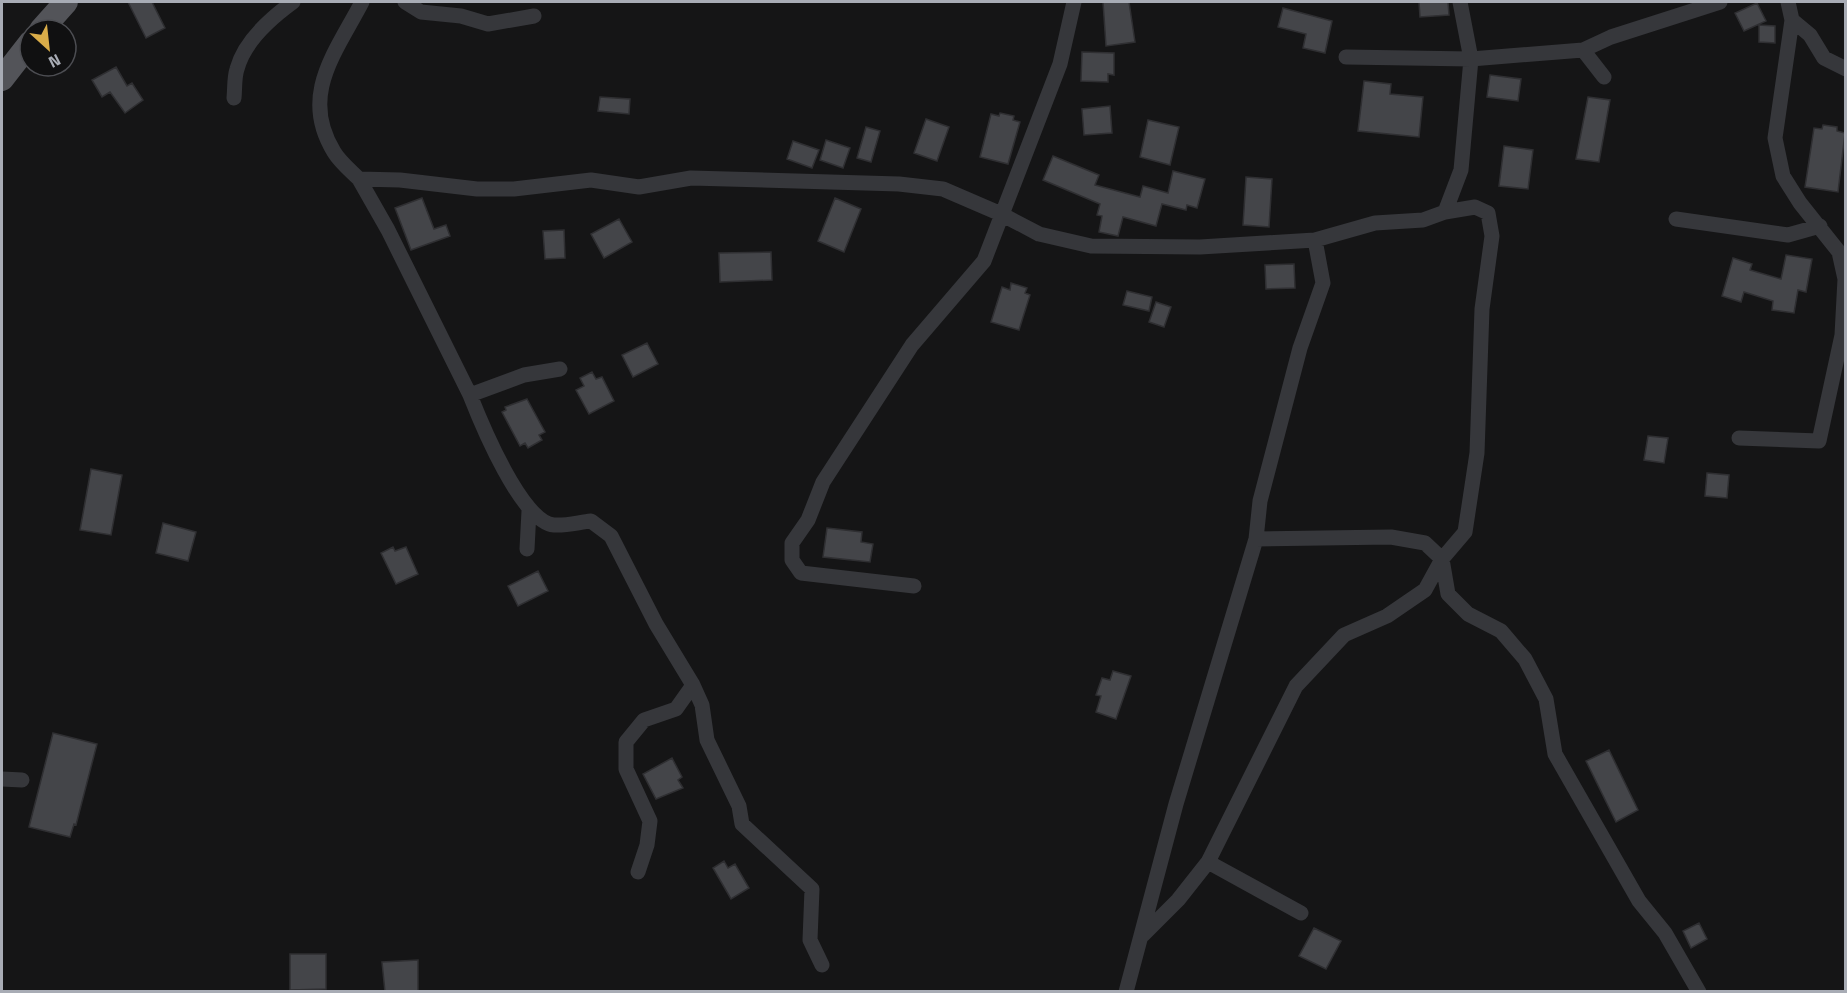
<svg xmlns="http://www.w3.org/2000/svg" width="1847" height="993" font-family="'Titillium Web',sans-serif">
<rect width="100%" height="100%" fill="#151516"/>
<!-- building -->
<path fill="#444549" stroke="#2f2f32" stroke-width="1.5" d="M128 2H152L165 28 146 38Z
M1103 2H1129L1135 42 1106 46Z
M1419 2H1448L1449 15 1420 17Z
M1757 3 1766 21 1744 31 1735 13Z
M1283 8 1332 21 1325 53 1303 48 1306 34 1278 27Z
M1759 25 1775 26V43L1759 42Z
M1082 52 1114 53V75L1108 74V82L1081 81Z
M116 67 127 86 132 83 143 100 125 113 110 92 102 97 92 80Z
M1490 75 1521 79 1518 101 1487 97Z
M1364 81 1391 84 1390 94 1423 97 1419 137 1358 131Z
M600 97 630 99 629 114 598 111Z
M1588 97 1610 100 1599 162 1576 159Z
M1110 106 1112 133 1084 135 1082 109Z
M1000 113 1014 116 1013 120 1020 122 1008 164 980 157 991 114 999 116Z
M926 119 949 127 937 161 914 153Z
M1148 120 1179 127 1170 165 1140 157Z
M1823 125 1837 127V131L1845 133 1838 192 1805 187 1814 128 1822 129Z
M866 127 880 131 871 162 857 158Z
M826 140 850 148 843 168 820 160Z
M793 141 819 150 812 168 787 159Z
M1504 146 1533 150 1528 189 1499 186Z
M1053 156 1099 175 1095 185 1140 197 1143 186 1168 193 1173 171 1205 179 1197 208 1187 205 1186 210 1162 204 1156 226 1123 217 1118 236 1099 232 1102 216 1097 215 1100 204 1043 180Z
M1246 177 1272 179 1269 227 1243 225Z
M422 198 434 229 446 225 450 236 411 250 395 208Z
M835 198 861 209 844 252 818 241Z
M619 219 632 242 604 258 591 234Z
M564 230 565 258 545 259 543 231Z
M771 252 772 280 720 282 719 253Z
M1786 255 1812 259 1806 292 1798 290 1794 313 1772 310 1773 301 1744 292 1741 302 1722 296 1733 258 1752 264 1750 270 1781 279Z
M1294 264 1295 288 1266 289 1265 265Z
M1011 283 1027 288 1025 293 1030 295 1019 330 991 322 1002 287 1010 290Z
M1127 291 1152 297 1149 311 1123 305Z
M1156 302 1171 307 1164 327 1149 322Z
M647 343 658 364 633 377 622 355Z
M592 372 596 379 602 377 614 401 589 414 576 390 584 386 580 378Z
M527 399 545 432 539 435 542 440 528 448 525 443 520 446 502 412 506 410 505 407Z
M1648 436 1668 438 1664 463 1644 460Z
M91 469 122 475 111 535 80 530Z
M1707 473 1729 475 1727 498 1705 496Z
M163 523 196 532 188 561 156 553Z
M827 528 862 532 861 542 873 544 870 562 823 557Z
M393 547 395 551 406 547 418 574 396 584 381 553Z
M538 571 548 591 518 606 508 586Z
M1113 671 1131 676 1116 719 1096 712 1101 696 1096 695 1102 678 1110 680Z
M53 733 97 744 76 825 74 824 70 837 29 827Z
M1609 750 1638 810 1616 822 1586 761Z
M672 758 682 777 678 780 683 788 656 799 643 774Z
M724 861 728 868 735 864 749 888 731 899 713 868Z
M1699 923 1707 939 1691 948 1683 931Z
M1314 928 1341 941 1326 969 1299 956Z
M290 954H326V989L290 990Z
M418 960V992H385L382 962Z"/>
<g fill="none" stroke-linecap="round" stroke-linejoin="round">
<!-- street -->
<path stroke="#36373b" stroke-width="15" d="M362 2C336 52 299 95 334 152 340 162 351 171 359 179L400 180 477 189H514L591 180 639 187 691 178 899 184 943 189 1001 214 1039 234 1091 246 1200 247 1315 240 1375 223 1423 220 1445 212 1461 170 1471 59 1460 2
M405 2 421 12 461 16 488 24 534 16
M1788 2 1792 20 1810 35 1824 58 1846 69
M1583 50 1604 77
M1346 57 1471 59 1583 50 1611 37 1720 2
M234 98C235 89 234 78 237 69 244 42 271 18 293 2
M359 179 388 230 470 395 524 375 560 369
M1676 219 1788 235 1820 226
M470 395C481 423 522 523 554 525 566 526 580 522 591 521L611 536 656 624 693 685 702 705 707 740 739 806 742 824 812 889 810 940 822 965
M1739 438 1819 441 1842 335 1845 279 1839 252 1800 203 1783 176 1775 138 1792 20
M1256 539 1391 537 1425 543 1442 559 1448 594 1468 614 1501 631 1525 659 1546 699 1555 754 1639 901 1665 933 1699 992
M527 549 529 511
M914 586 801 573 792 560V543L808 520 823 482 912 345 984 261 1060 64 1074 2
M2 779 22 780
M1208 862 1301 913
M638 872 647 845 650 821 626 769V742L644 720 676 709 693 685
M1143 935 1178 900 1208 862 1296 686 1344 635 1387 616 1425 590 1442 559 1465 532 1477 453 1482 309 1492 236 1488 213 1475 207 1445 212
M1126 992 1176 804 1256 539 1260 501 1300 348 1323 283 1315 240"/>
<!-- primary -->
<path stroke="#535459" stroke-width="24" d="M41 30 66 2
M2 79 30 43"/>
</g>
<!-- border -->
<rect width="1847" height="993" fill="none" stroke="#a8acb5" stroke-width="6"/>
<!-- north arrow -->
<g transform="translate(48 48) rotate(153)"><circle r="28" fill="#101011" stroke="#4d4e53" stroke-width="1.5"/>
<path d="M0-4.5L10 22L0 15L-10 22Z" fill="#daad49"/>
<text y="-9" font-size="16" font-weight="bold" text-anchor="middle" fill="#a8acb5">N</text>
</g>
</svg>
